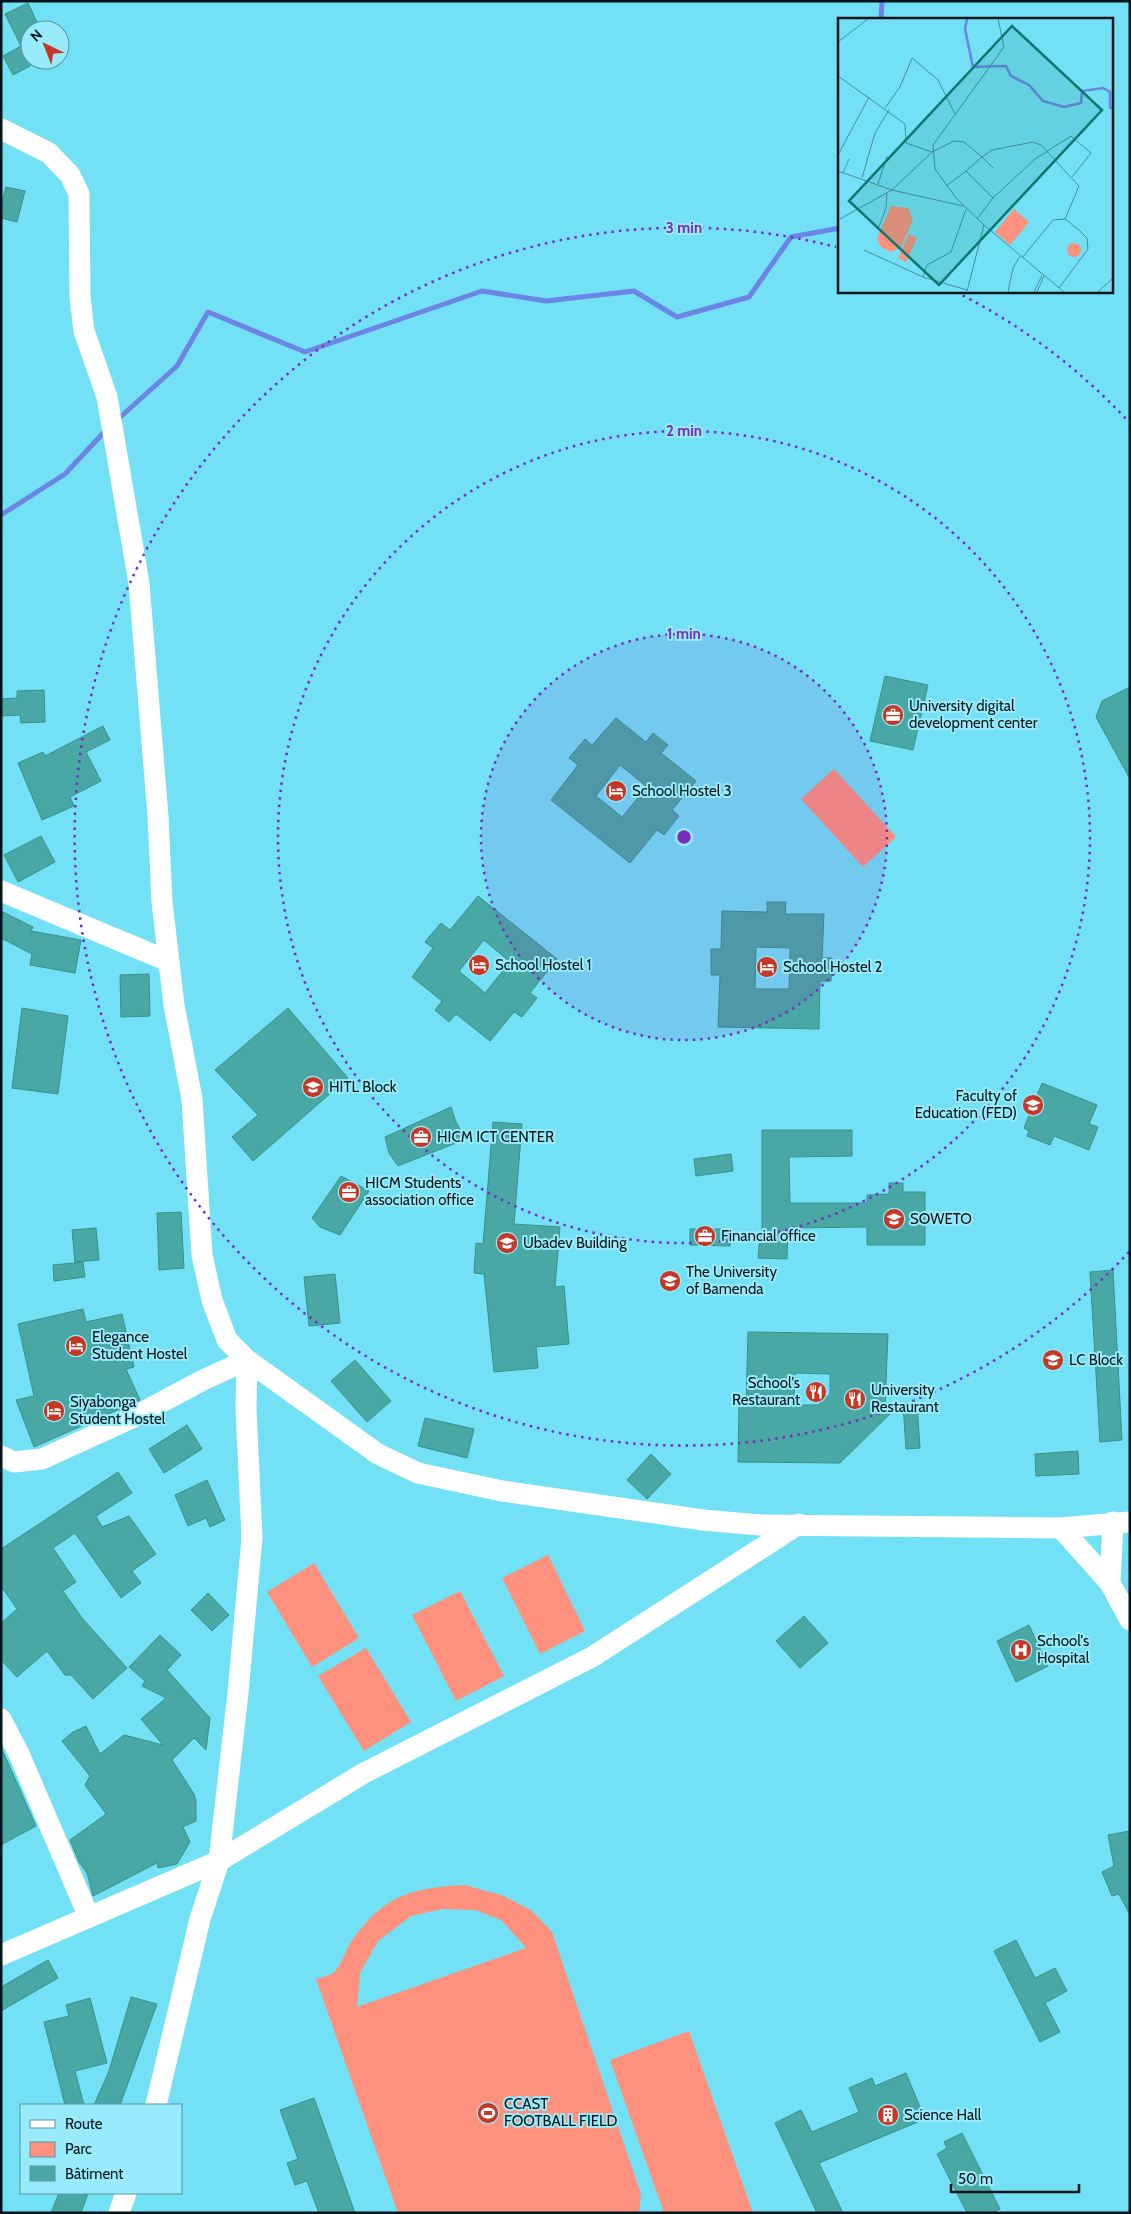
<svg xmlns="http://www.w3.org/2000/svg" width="1131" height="2214" font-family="Cabin,sans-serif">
<rect width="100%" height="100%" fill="#73e1f5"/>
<!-- green -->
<path fill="#fd917e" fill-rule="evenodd" d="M834 769 896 837 863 867 801 799Z
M548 1555 585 1631 540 1654 502 1578Z
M314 1563 359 1638 312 1667 267 1592Z
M460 1591 504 1676 456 1701 412 1615Z
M366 1648 411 1722 364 1751 318 1676Z
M465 1885 504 1896 532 1911 552 1932 641 2194 639 2213H611L610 2211 604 2213H398L316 1979C321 1977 330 1976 334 1972 342 1964 346 1948 353 1939 385 1894 413 1888 465 1885ZM442 1909 475 1910 501 1920 526 1948 357 2007 360 1973 378 1941 411 1916Z
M689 2031 753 2213H664L610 2060Z"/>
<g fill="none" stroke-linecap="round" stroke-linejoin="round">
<!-- stream -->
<path stroke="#6b84e6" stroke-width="5" d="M881 19 882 1
M117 420 177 366 208 312 305 352 482 291 546 301 634 291 677 317 749 297 791 237 840 228
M1 515 65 474 107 429"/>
</g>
<!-- building -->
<path fill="#49a8a4" stroke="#37908c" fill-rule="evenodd" d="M28 3 37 22 30 26V66L13 75 3 56 21 46 5 14Z
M6 187 25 191 17 222 1 218V205Z
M885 676 928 685 913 750 870 741Z
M1130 687V779L1096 717 1102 701Z
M44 690 45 722 21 723 20 715 1 716V699L17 698V691Z
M616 718 646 742 653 733 668 745 661 753 696 781 672 810 679 816 664 835 657 830 630 863 551 800 578 765 569 758 585 739 592 745ZM620 765 647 787 622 817 596 796Z
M103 726 110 740 86 752 101 781 70 797 74 806 42 820 18 763 43 752 45 756Z
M41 836 55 862 18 882 4 855Z
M478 896 557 959 530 993 537 998 522 1017 514 1012 490 1041 456 1014 449 1022 435 1010 442 1001 412 977 433 948 425 942 441 923 450 930ZM484 940 510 962 485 993 459 971Z
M767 902H786L785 914H824L822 958H832L831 981H820L819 1029 718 1027 720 975H711V949H721L722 911 767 912ZM756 947 790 948 789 989H755Z
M1 911 33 927 31 931 81 940 75 973 30 965 32 954 1 938Z
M149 974 150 1016 121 1017 120 975Z
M22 1008 68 1016 58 1094 12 1088Z
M288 1008 348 1078 253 1161 232 1137 258 1115 215 1070Z
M1042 1083 1097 1105 1089 1124 1098 1127 1089 1150 1054 1136 1050 1145 1027 1136 1029 1131 1024 1128Z
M451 1107 456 1122 466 1139 398 1166 389 1153 385 1137Z
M493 1122 522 1124 514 1224 560 1227 555 1287 564 1286 569 1344 536 1347 538 1368 494 1372 484 1274 474 1273 476 1243 483 1244Z
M762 1130H852V1156L789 1157 790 1203H867V1195L889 1194V1183H903V1192H925V1245H867V1227L788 1228 787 1259 758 1258 760 1237H762Z
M731 1154 733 1171 696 1176 694 1159Z
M341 1176 369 1191 340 1235 320 1227 312 1218Z
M181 1212 184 1268 159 1270 157 1213Z
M96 1228 99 1260 75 1262 72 1230Z
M690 1229H730V1246L690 1245Z
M83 1262 85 1277 54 1281 53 1265Z
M1113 1270 1122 1440 1100 1442 1090 1272Z
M335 1274 340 1323 309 1326 304 1277Z
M83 1309 86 1322 122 1314 134 1367 126 1369 140 1400 34 1447 16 1400 34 1396 18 1324Z
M748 1332 888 1334 885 1405H899L840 1463 738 1462 739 1404H746ZM795 1373 830 1374V1394L818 1405H794Z
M355 1360 391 1401 367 1422 331 1381Z
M917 1403 920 1448 906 1449 903 1404Z
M425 1418 474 1429 467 1458 418 1446Z
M187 1425 202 1449 164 1473 149 1449Z
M1078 1451 1079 1474 1036 1476 1035 1454Z
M651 1454 671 1474 647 1499 627 1480Z
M118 1472 132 1493 96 1516 102 1527 129 1516 156 1554 132 1571 141 1583 121 1598 75 1533 53 1548 76 1582 63 1591 82 1618 127 1668 93 1699 71 1675H65L47 1651 17 1677 1 1660V1623L17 1609 1 1586V1549Z
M207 1480 225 1520 210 1527 206 1518 188 1526 175 1495Z
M208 1593 229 1615 212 1631 191 1610Z
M804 1616 828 1643 800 1668 776 1641Z
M1029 1625 1048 1666 1016 1682 997 1641Z
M160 1635 181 1655 167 1670 210 1718 206 1750 194 1738 172 1760 194 1794 196 1802V1821L183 1827 190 1842 177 1864 158 1868 157 1863 93 1896 87 1873 79 1862 70 1840 106 1814 85 1785 90 1776 62 1741 73 1732 86 1726 100 1754 124 1735 163 1745 141 1719 166 1698 142 1686 145 1681 129 1667Z
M1 1747 36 1826 1 1845Z
M1130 1831V1915L1119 1894 1112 1896 1102 1872 1114 1866 1108 1835Z
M1016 1940 1035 1978 1055 1968 1067 1991 1045 2003 1060 2032 1040 2042 994 1951Z
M48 1960 58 1978 1 2011V1987Z
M131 1997 157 2004 120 2105H94L109 2071Z
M90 1998 107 2063 75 2071 84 2105H65L44 2022 69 2016 66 2005Z
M906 2073 925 2119 819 2163 843 2213H817L775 2123 801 2110 812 2132 859 2112 849 2088 872 2078 875 2086Z
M314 2098 355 2213H319L307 2181 295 2185 287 2163 298 2159 280 2110Z
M962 2133 1000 2209 992 2213H967L937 2154 947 2148 944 2142Z
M59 2193H88L81 2213H51Z"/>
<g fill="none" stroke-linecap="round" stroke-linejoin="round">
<!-- minor -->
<path stroke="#fff" stroke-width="21" d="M1 129 49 153 70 175 79 194 80 297 84 331 107 397 139 583 158 816 162 902 174 1005 192 1099 202 1255 212 1300 227 1340 247 1360 378 1454 418 1473 502 1491 703 1520 760 1525 1061 1528 1130 1522
M1 891 168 961
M1 1456 14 1462 42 1459 132 1418 203 1380 247 1360
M1061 1528 1110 1583 1130 1620
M1110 1583 1113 1522
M1 1719 19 1754 89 1917
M1 1955 219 1861 364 1773 592 1657 799 1524
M156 2105 200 1919 219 1861 238 1693 252 1538 246 1409 247 1360
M119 2213 126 2193"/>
</g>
<!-- distance rings -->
<circle cx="684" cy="837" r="203" fill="#7b2cbf" fill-opacity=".12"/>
<g fill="none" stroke="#7b2cbf" stroke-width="2.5" stroke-dasharray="2.5 5">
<circle cx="684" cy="837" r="203"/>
<circle cx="684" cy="837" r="406"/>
<path d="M1129 1252A609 609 0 1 1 836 247M956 292A609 609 0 0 1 1129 422"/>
</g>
<!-- icons -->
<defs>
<g id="office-disc" transform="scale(1.125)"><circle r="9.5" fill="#c53825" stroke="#98ebfb"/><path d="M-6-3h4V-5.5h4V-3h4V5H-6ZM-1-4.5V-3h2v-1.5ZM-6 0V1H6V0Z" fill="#fff"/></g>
<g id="hotel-disc" transform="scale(1.125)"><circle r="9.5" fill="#c53825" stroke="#98ebfb"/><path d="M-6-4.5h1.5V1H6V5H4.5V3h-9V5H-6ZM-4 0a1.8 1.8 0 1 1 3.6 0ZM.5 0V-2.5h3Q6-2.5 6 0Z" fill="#fff"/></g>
<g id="university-disc" transform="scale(1.125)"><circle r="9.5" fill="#c53825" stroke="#98ebfb"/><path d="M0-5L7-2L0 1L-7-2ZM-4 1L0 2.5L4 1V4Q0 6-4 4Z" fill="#fff"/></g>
<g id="restaurant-disc" transform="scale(1.125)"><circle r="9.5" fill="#c53825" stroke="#98ebfb"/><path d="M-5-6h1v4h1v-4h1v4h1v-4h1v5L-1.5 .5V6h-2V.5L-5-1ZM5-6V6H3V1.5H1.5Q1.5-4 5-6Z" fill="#fff"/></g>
<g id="hospital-disc" transform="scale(1.125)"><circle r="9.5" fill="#c53825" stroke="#98ebfb"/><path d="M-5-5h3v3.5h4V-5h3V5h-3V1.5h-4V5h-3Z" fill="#fff"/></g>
<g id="stadium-disc" transform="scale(1.125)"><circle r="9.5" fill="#c53825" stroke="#98ebfb"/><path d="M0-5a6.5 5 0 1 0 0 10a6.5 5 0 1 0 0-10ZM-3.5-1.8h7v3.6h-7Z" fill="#fff"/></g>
<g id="building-disc" transform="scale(1.125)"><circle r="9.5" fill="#c53825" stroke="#98ebfb"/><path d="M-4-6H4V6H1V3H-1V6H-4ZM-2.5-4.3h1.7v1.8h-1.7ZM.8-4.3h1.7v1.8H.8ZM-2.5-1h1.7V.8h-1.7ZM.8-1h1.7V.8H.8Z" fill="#fff"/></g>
</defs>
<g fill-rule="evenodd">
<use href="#office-disc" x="893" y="715"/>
<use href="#hotel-disc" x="616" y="791"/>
<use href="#hotel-disc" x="479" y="965"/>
<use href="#hotel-disc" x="767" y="967"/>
<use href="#university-disc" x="313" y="1087"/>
<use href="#university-disc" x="1033" y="1105"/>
<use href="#office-disc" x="421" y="1137"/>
<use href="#office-disc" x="349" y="1192"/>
<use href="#university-disc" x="894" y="1219"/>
<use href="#office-disc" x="705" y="1236"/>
<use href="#university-disc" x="507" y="1243"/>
<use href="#university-disc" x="670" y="1281"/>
<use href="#hotel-disc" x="76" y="1346"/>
<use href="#university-disc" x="1053" y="1360"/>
<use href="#restaurant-disc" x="816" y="1392"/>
<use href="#restaurant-disc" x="855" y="1399"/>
<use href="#hotel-disc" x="54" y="1411"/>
<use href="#hospital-disc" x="1021" y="1650"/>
<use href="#stadium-disc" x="488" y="2113"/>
<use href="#building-disc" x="888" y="2115"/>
</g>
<g text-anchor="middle" stroke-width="4" stroke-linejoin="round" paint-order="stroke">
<!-- poi labels -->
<g font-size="15" fill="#00151a" stroke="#98ebfb" text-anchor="start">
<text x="909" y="711">University digital<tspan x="909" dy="17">development center</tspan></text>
<text x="632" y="796">School Hostel 3</text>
<text x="495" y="970">School Hostel 1</text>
<text x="783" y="972">School Hostel 2</text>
<text x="329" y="1092">HITL Block</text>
<text x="1017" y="1101" text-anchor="end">Faculty of<tspan x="1017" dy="17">Education (FED)</tspan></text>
<text x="437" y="1142">HICM ICT CENTER</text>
<text x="365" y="1188">HICM Students<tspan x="365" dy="17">association office</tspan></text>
<text x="910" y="1224">SOWETO</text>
<text x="721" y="1241">Financial office</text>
<text x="523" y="1248">Ubadev Building</text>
<text x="686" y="1277">The University<tspan x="686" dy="17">of Bamenda</tspan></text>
<text x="92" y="1342">Elegance<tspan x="92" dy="17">Student Hostel</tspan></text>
<text x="1069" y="1365">LC Block</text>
<text x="800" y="1388" text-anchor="end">School's<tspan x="800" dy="17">Restaurant</tspan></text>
<text x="871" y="1395">University<tspan x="871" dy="17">Restaurant</tspan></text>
<text x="70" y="1407">Siyabonga<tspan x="70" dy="17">Student Hostel</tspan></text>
<text x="1037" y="1646">School's<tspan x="1037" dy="17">Hospital</tspan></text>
<text x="504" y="2109">CCAST<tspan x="504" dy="17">FOOTBALL FIELD</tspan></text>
<text x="904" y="2120">Science Hall</text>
</g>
</g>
<!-- overview -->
<g transform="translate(838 18)">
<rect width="275" height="275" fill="#73e1f5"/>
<path d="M53 188 70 190 75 202 63 229 53 234 43 229 39 221ZM176 191 191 204 172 227 157 214ZM71 216 79 220 68 244 60 240ZM229 232a7 7 0 1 1 14 0a7 7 0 1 1-14 0Z" fill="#fd917e"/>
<path fill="none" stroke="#6b84e6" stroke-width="2.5" d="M129 1 127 11 135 49 168 48 173 58 191 67 205 83 226 89 243 85 244 73 265 70 272 74V89L275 91"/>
<path fill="none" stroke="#458f9d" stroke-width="1" d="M160 1 166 29 95 127 97 151 118 180 146 207 226 274M0 24 30 1M0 58 67 106 68 125 94 134M47 90 62 69 74 40 100 62 117 96M0 137 31 79M155 150 144 139 154 132 195 124 203 127 241 168 227 201M0 153 54 172 125 188M5 155 11 141M24 160 37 115 51 92M40 166 49 138M108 168 128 153M139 201 155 180 197 141 233 118 253 135 234 159M0 202 54 172 94 134 116 123 126 124 144 139 128 153 155 180M40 211 48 190 49 175M26 232 85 259 129 272M184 240 215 202 227 201 241 212 249 220 250 231 221 270M85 259 89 247 113 234 128 191M129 273 146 207M170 274 175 250 182 238M196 274 204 257M199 274 206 258M260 274 275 260"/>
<path fill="#0f766e" fill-opacity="0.15" stroke="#0f766e" stroke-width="2.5" d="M174 8 264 92 101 267 11 183Z"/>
<rect width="275" height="275" fill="none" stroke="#00151a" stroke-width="2.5"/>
</g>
<circle cx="684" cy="837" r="8" fill="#7b2cbf" stroke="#98ebfb" stroke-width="2.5"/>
<g font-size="15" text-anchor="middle" font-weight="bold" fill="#7b2cbf" stroke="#98ebfb" stroke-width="4" stroke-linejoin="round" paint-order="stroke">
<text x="684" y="233">3 min</text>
<text x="684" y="436">2 min</text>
<text x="684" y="639">1 min</text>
</g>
<!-- border -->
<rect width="1131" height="2214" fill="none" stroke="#00151a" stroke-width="5"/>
<!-- legend -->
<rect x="20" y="2104" width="162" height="90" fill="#98ebfb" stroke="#5b95a1"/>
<rect x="30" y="2120" width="25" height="8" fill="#ffffff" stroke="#5b95a1"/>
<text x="65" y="2129" font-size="15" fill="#00151a">Route</text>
<rect x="30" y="2142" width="25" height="15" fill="#fd917e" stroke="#5b95a1"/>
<text x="65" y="2154" font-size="15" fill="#00151a">Parc</text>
<rect x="30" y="2166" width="25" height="15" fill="#49a8a4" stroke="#5b95a1"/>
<text x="65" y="2179" font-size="15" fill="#00151a">Bâtiment</text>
<!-- north arrow -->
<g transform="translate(45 45) rotate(317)"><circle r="24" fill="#98ebfb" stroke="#5b95a1"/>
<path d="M0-4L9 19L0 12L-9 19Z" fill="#c53825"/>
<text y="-8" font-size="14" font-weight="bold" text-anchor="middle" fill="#00151a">N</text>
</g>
<!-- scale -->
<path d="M951 2184v8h128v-8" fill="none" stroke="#00151a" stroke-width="2.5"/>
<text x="958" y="2184" font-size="15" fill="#00151a" stroke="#98ebfb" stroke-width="4" paint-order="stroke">50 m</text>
</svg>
